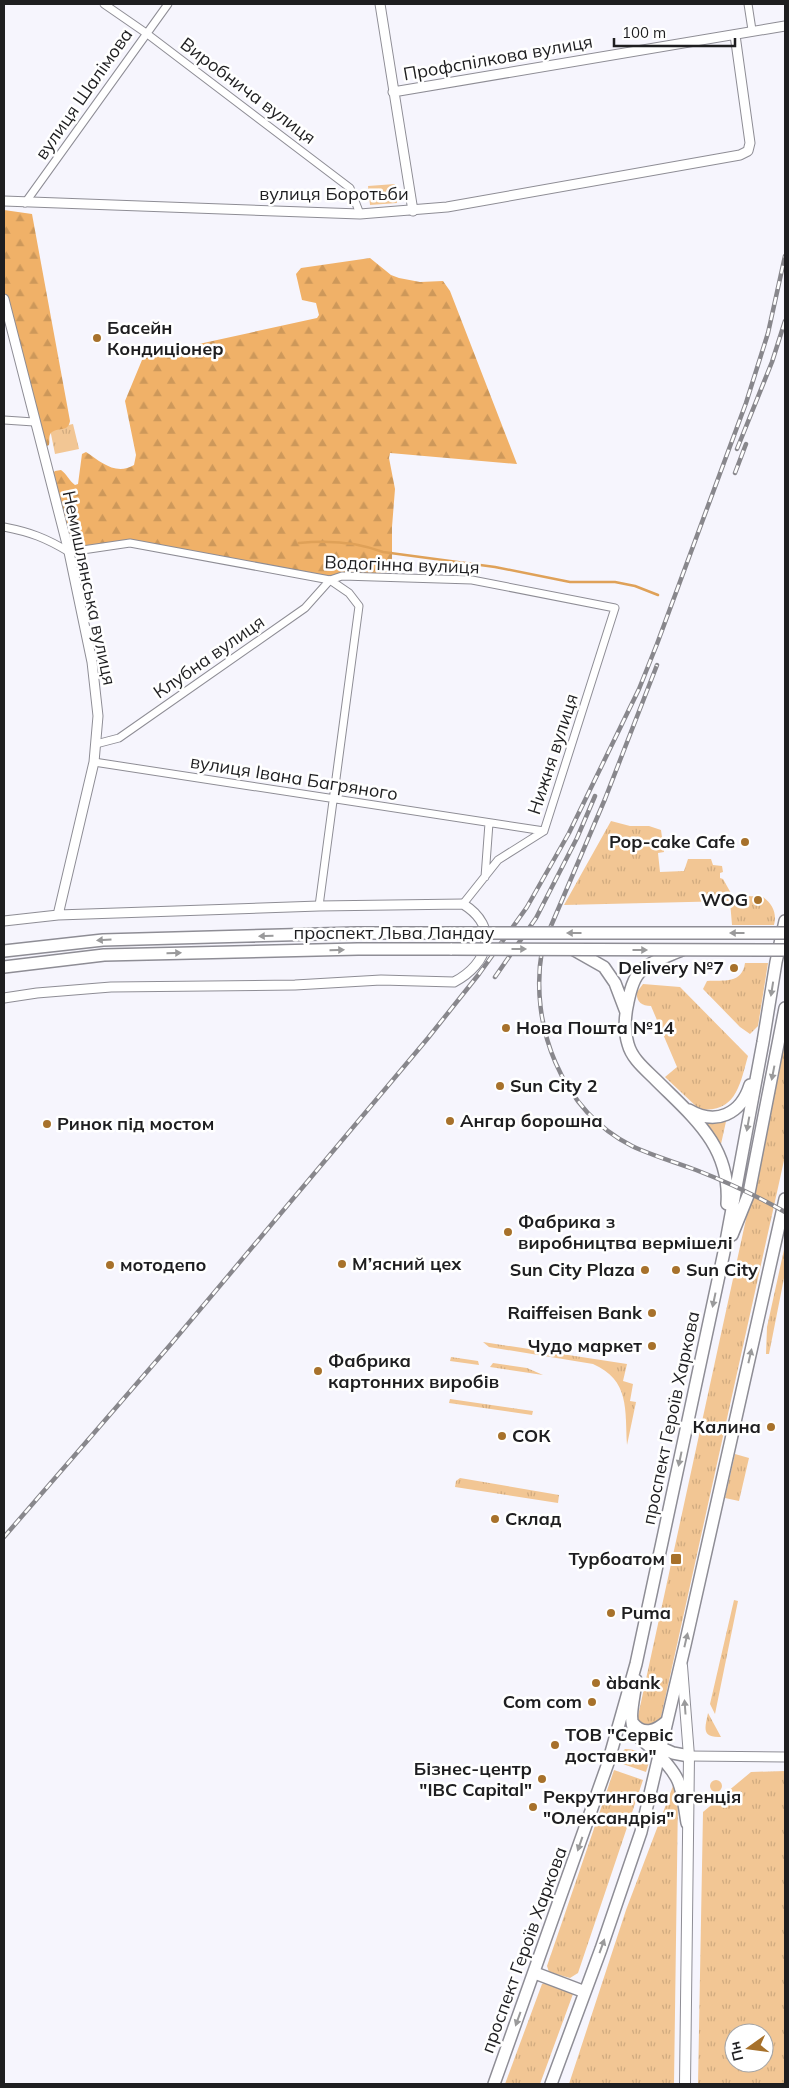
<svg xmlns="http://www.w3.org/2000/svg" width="789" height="2088" font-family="Mulish,sans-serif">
<defs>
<pattern id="grass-tufts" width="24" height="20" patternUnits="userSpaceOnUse" patternTransform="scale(1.25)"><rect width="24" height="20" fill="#f2c694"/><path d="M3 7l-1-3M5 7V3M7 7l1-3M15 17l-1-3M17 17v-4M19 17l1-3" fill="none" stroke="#cfaa7f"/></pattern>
<pattern id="forest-firs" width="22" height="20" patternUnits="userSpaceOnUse" patternTransform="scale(1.25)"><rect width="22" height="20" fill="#f0b168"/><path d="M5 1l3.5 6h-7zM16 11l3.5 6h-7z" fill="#cd985a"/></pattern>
</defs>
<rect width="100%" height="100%" fill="#f6f5fd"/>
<!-- grass -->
<path fill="url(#grass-tufts)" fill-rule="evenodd" d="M395 184 397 203 370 205 368 186Z
M73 424 79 449 55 454 50 429Z
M611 821 630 826H649L661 830 664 852 658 853 660 872 684 871 688 859H711L713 865 722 866 723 872 720 873V878L723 879 732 895 763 897C773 904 777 914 774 925H732L730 901 564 905Z
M745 963H768L758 1026 750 1034 740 1027 703 989 707 981C724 980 742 984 745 963Z
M643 984 680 987 748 1056C740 1084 736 1114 699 1109L665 1077 677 1067 651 1006C641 1006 636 1001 637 992Z
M785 1029V1156L661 1717 659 1723 645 1728 638 1721V1716L751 1196Z
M727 1117 721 1144 703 1122 705 1120Z
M785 1245V1273L769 1354H766L767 1327Z
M483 1342 627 1364 623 1381 633 1384 630 1401 636 1402 627 1445C625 1410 630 1380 593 1364L489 1347Z
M451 1357 478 1361 479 1365 450 1361Z
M493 1363 527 1368 543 1375 490 1367Z
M450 1399 533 1411 532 1415 449 1403Z
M735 1454 749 1458 739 1501 725 1498Z
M460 1478 559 1495 558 1503 455 1487 456 1481Z
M734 1600 738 1601 715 1714 710 1704Z
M708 1713 721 1737C701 1738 705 1728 708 1713Z
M625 1749C636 1749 643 1752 649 1762L646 1772 617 1762 622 1752Z
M614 1770 643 1780 578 1973 570 1978 549 1972 547 1966Z
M785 1771V2084H698L703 1812 751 1772ZM734 2033H764V2063H734Z
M710 1786a6 6 0 1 1 12 0a6 6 0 1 1-12 0Z
M673 1786 678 1797 674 2084H569L626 1910Z
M548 1982 572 1992 573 1994 540 2084H505L542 1984Z"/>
<!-- forest -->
<path fill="url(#forest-firs)" d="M4 210 32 214 70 421C68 432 60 427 52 432 48 435 50 441 49 445L45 447 4 299Z
M370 258 391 275 399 278 420 282 443 281 450 291 517 464 390 453 389 458 395 489 392 527V569L387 572 342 576 330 580 130 543 69 552 49 477 55 471 61 470C67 474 69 481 75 485L78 484 82 454 86 452C101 462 116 476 134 465L136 455 125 401 142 360 153 354 317 318 319 315 316 303 302 300 296 274 301 268Z"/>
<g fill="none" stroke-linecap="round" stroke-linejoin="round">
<!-- stream -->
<path stroke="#dfa158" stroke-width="2.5" d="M299 543C327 540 357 542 383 552L495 567 570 582H615L635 586 658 595"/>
<!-- minor casing -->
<g stroke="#8e8d95" stroke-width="9">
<path id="minor" d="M104 4 146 33 350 188 360 214
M748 4 752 30
M25 203 168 4
M4 420 34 422
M4 527C30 532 46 538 69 552L130 543 330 580 342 576 472 580 615 608 544 831 498 860 463 904
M96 744 119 738 305 608 330 580 349 593 359 606 319 906
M94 762 544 831
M485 877 489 823"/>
</g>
<!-- tertiary casing -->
<g stroke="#8e8d95" stroke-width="11">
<path id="tertiary" d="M380 4 413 211
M393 92 785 26
M4 201 360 214 447 207 740 155 748 151 750 143 735 35
M4 299 69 552 92 662 98 716 94 762 58 915
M4 921 58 915 319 906 463 904C500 927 489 964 454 982L381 980 295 985 111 987 37 993 4 998
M689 1756 785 1757"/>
</g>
<!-- secondary casing -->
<g stroke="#8e8d95" stroke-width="12">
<path id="secondary" d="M682 1666 689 1756 685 2084"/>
</g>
<!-- primary casing -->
<g stroke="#8e8d95" stroke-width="14">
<path id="primary" d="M574 950 604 967 615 983 626 1012
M682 950C669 956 651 961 641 971 633 978 630 992 628 1002 625 1015 624 1031 628 1044 632 1059 645 1069 656 1080 693 1117 731 1146 727 1204
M4 951 103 940 356 933H455
M4 967 104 955 358 949H452
M689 1110C716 1126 741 1114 750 1085
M732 1235 749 1193 785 1008
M636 1680C635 1696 628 1716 634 1730 637 1738 647 1744 653 1749 682 1778 681 1784 687 1823
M633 1723C643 1736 656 1731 667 1721
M655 1745 673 1753 689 1756
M535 1973 585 1992
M494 2084 608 1763 636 1664 724 1252 763 1042 776 962 785 921
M551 2084 601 1949 641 1832 685 1645 785 1199"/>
</g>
<!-- minor -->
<use href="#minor" stroke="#fff" stroke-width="7"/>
<!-- tertiary -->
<use href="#tertiary" stroke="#fff" stroke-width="9"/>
<!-- secondary -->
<use href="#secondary" stroke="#fff" stroke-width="10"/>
<!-- primary -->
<use href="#primary" stroke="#fff" stroke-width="11"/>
<!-- rail casing -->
<g stroke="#88878c" stroke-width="4.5">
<path id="rail" d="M737 449 772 362 785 321
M735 473 746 444
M548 933 605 799 657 665
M542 950C529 1025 561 1110 632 1146 653 1156 675 1162 696 1170 727 1182 757 1196 785 1212
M495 977 536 918 577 838 595 796
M4 1537 171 1344 428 1038 479 974 527 907 569 833 639 689 657 644 746 403 768 333 785 256"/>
</g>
<!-- rail -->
<use href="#rail" stroke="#fff" stroke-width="2.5" stroke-dasharray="8" stroke-linecap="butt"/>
<!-- primary-bridge casing -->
<g stroke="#8e8d95" stroke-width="14" stroke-linecap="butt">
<path id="primary-bridge" d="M455 933H785
M452 949 785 950"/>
</g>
<!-- primary-bridge -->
<use href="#primary-bridge" stroke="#fff" stroke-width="11"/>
</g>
<!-- one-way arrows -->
<defs><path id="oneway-solid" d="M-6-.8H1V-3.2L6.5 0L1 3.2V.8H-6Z" transform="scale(1.25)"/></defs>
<g fill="#9a9a9b">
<use href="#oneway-solid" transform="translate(574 933) rotate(180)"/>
<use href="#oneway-solid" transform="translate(737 933) rotate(-180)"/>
<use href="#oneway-solid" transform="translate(266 936) rotate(178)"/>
<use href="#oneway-solid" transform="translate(104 940) rotate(176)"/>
<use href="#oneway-solid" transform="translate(519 949)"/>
<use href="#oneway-solid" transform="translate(337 950) rotate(-1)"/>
<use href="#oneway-solid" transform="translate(640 950)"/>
<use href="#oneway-solid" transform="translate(174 953) rotate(-1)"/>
<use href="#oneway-solid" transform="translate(772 989) rotate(99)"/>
<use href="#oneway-solid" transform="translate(773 1073) rotate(101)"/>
<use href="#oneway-solid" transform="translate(748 1124) rotate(100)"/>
<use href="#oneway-solid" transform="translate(714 1300) rotate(102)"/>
<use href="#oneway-solid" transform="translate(750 1356) rotate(-77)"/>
<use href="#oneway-solid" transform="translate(680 1459) rotate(102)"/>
<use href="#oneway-solid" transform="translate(686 1640) rotate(-77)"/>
<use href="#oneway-solid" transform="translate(685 1707) rotate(-94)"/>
<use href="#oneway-solid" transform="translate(580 1844) rotate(109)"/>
<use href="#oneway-solid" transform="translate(602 1946) rotate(-70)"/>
<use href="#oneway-solid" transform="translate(518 2019) rotate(110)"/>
</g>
<!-- markers -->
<g fill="#a7712b" stroke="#fff" stroke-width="2">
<circle cx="97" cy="338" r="5"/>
<circle cx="745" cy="842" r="5"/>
<circle cx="758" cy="900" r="5"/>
<circle cx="734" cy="968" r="5"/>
<circle cx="506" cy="1028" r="5"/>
<circle cx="500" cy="1086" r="5"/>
<circle cx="450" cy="1121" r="5"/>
<circle cx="47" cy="1124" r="5"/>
<circle cx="508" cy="1232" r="5"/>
<circle cx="342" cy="1264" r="5"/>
<circle cx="110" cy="1265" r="5"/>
<circle cx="645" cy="1270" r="5"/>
<circle cx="676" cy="1270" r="5"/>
<circle cx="652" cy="1313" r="5"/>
<circle cx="652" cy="1346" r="5"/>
<circle cx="318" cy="1371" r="5"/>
<circle cx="771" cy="1427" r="5"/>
<circle cx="502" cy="1436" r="5"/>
<circle cx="495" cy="1519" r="5"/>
<rect x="670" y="1553" width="12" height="12" rx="2.5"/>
<circle cx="611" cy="1613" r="5"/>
<circle cx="596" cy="1683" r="5"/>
<circle cx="592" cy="1702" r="5"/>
<circle cx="555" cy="1745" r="5"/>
<circle cx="542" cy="1779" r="5"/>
<circle cx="533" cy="1807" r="5"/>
</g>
<g text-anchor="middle" stroke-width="5" stroke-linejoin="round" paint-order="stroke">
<!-- street labels -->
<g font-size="18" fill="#1e1e20" stroke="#fff">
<text transform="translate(498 58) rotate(-10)" y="6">Профспілкова вулиця</text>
<text transform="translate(248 91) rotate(37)" y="6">Виробнича вулиця</text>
<text transform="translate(84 94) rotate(-55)" y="6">вулиця Шалімова</text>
<text x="334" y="200">вулиця Боротьби</text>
<text transform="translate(402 565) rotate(2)" y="6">Водогінна вулиця</text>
<text transform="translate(89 588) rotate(78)" y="6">Немишлянська вулиця</text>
<text transform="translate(209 657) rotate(-35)" y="6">Клубна вулиця</text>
<text transform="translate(553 754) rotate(-72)" y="6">Нижня вулиця</text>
<text transform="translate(294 778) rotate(9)" y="6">вулиця Івана Багряного</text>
<text x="394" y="939">проспект Льва Ландау</text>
<text transform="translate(671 1418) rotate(-78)" y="6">проспект Героїв Харкова</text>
<text transform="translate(524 1950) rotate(-70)" y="6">проспект Героїв Харкова</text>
</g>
<!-- poi labels -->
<g font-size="18" font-weight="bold" fill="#1e1e20" stroke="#fff" text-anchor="start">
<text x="107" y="334">Басейн<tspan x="107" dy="21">Кондиціонер</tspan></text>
<text x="735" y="848" text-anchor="end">Pop-cake Cafe</text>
<text x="748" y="906" text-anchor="end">WOG</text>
<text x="724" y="974" text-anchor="end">Delivery №7</text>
<text x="516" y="1034">Нова Пошта №14</text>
<text x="510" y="1092">Sun City 2</text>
<text x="460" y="1127">Ангар борошна</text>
<text x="57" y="1130">Ринок під мостом</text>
<text x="518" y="1228">Фабрика з<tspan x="518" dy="21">виробництва вермішелі</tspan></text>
<text x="352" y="1270">М’ясний цех</text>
<text x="120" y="1271">мотодепо</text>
<text x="635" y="1276" text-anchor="end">Sun City Plaza</text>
<text x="686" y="1276">Sun City</text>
<text x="642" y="1319" text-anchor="end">Raiffeisen Bank</text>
<text x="642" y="1352" text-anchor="end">Чудо маркет</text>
<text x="328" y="1367">Фабрика<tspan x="328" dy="21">картонних виробів</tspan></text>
<text x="761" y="1433" text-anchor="end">Калина</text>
<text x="512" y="1442">СОК</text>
<text x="505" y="1525">Склад</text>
<text x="665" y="1565" text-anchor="end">Турбоатом</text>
<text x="621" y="1619">Puma</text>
<text x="606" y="1689">àbank</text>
<text x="582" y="1708" text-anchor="end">Com com</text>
<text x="565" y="1741">ТОВ "Сервіс<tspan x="565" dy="21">доставки"</tspan></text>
<text x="532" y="1775" text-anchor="end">Бізнес-центр<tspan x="532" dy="21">"IBC Capital"</tspan></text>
<text x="543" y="1803">Рекрутингова агенція<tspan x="543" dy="21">"Олександрія"</tspan></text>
</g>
</g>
<!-- border -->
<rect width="789" height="2088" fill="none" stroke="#1e1e20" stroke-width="10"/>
<!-- north arrow -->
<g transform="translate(749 2048) rotate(256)"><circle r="24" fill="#ffffff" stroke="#a5a5a6"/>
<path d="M0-4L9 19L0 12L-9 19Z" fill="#a7712b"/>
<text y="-8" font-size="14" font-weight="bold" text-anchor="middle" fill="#1e1e20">Пн</text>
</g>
<!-- scale -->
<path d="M614 38v8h121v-8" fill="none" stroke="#1e1e20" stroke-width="2.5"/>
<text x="622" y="38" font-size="15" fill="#1e1e20" stroke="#ffffff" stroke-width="4" paint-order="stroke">100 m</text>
</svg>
